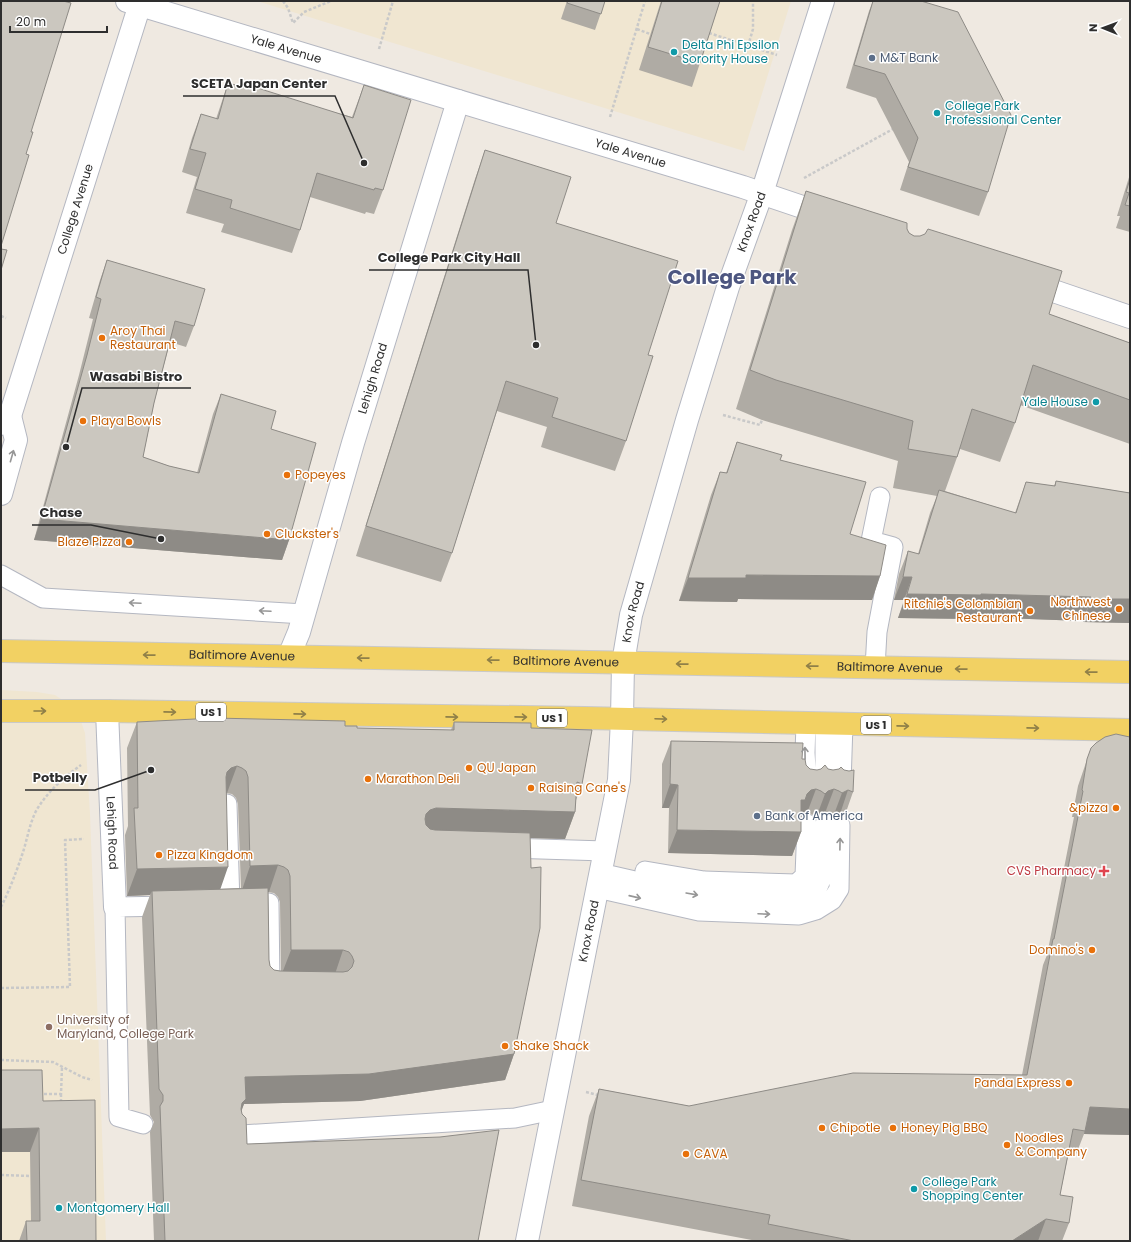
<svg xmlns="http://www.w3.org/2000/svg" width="1131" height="1242" font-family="Poppins,sans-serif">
<rect width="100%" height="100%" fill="#efe9e1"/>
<!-- education -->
<path fill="#f0e6d1" d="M257 1H791L744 151Z
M1 690 37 692 55 695 67 703 81 721 85 733 90 814 106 1241H1Z"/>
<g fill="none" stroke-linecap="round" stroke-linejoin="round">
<!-- service casing -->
<g stroke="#b4b7c1" stroke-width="21">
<path id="service" d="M1 575 43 598 304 614
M875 668 877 632 893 547 871 541 880 497
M806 724 805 753 807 783
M825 724V783
M841 784 843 724
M227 804 230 905
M504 848 605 851
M645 871 704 881 796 884 805 876 807 824
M600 873 696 895 799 898 817 889 823 875 825 824
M597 888 699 911 799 915 816 910 832 900 839 889 840 825
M243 904 269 903 270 987H271
M143 1124 119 1117 115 907 172 906
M242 1135 515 1118 553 1110"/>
</g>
<!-- minor casing -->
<g stroke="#b4b7c1" stroke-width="24">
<g id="minor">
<path id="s1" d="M127 1 743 187 829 216"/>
<path d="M1027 282 1130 317"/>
<path id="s2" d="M1 424 10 416 141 1"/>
<path d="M1 494 16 440 10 416"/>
<path id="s3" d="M289 656 299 632 353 443 458 101"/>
<path id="s4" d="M623 663 631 615 687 420 728 287 762 193 823 1"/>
<path id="s5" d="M107 711 115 907"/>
</g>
</g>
<!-- tertiary casing -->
<g stroke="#b4b7c1" stroke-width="24">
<g id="tertiary">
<path id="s6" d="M527 1241 619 780 622 719 623 663"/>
</g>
</g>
<!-- primary casing -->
<g stroke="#c9c9c9" stroke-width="24">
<g id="primary">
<path id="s7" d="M1 651 1130 672"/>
<path d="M1 711H107L585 718 1130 730"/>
</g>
</g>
<!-- path -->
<path stroke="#c9c9c9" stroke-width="2.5" stroke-dasharray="3 2" stroke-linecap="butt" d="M283 1 288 8 293 23 304 12 331 1
M637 29 650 34
M709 33 777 55
M748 46 753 29V1
M379 49 393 1
M610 117 645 1
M804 178 893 129
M1 316 6 318
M723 415 760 425 762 420
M1 907C9 891 16 873 22 855 27 841 29 825 36 811 47 792 64 777 81 765
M1 988 70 987 65 840 84 839
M1 1060 53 1062 82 1077 92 1080
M586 1092 598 1095
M39 1094H61L62 1067
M61 1094V1104
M1 1175 31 1176"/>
<!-- service -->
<use href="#service" stroke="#fff" stroke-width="19"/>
<!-- minor -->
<use href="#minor" stroke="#fff" stroke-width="22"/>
<!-- tertiary -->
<use href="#tertiary" stroke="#fff" stroke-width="22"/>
<!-- primary -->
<use href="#primary" stroke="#f2d163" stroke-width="22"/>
</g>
<!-- wall -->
<path fill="#afaba4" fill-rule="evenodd" d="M567 1H605L595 30 561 19Z
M661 1H720L700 63 692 87 639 70Z
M873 1 988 192 979 216 900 190 909 162 876 98 846 88 869 11Z
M228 83 352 117 364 85 383 190 374 214 366 212 365 214 310 197 300 230 292 253 221 232 224 224 186 213 197 177 182 172 192 138 201 114 216 119Z
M485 150 556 223 648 355 626 441 615 471 541 447 547 427 497 411 452 553 441 582 356 556 475 179Z
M1130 174V232L1116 228 1120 216H1117Z
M806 191 907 229 909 233 1049 314 1130 343V444L1020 405 1015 423 1000 462 960 449 945 491 1015 513 1026 482 1054 486 1056 481 1130 493V623L1083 622V621L973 617 972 619 898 618 904 600H894L899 574 908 551 918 554 930 513 937 496 893 488 898 461 762 420 736 409 792 230Z
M107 260 194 326 186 347 170 342 154 403 143 457 169 466 197 473 213 414 221 394 271 429 289 540 282 560 34 540 79 375 93 319 89 318 100 280Z
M737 442 780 460 850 534 880 576 872 600 738 599 737 602 679 601 711 495 720 472 726 473Z
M137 722 345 726 357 728 451 730 454 722 531 728 582 784 576 800 575 812 565 839 530 838 514 1054 505 1080 360 1101 244 1104 241 1111 247 1144 478 1241H154L150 1132 154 1122 150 1115 142 917 150 895 127 896 125 835 128 826 127 748ZM226 793 232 794 236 798 238 804 241 888 220 889ZM268 892 274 893 278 897 280 902 281 971 274 970 270 966 269 960Z
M1130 737V1135L1084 1134 1075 1157 1068 1156 1060 1195 1069 1223 1062 1241H757L572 1206 589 1116 599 1089 689 1106 1022 1075 1043 965 1047 955 1074 817H1072L1078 786 1091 748Z
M671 741 802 759 806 765 810 769 853 792 845 815 840 814 833 817 831 815 825 813 820 814 816 818 813 815 807 813 802 814 801 815V832L792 856 668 853 669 808H662V764Z
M1 1070 43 1101 96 1241H19L26 1221H31L30 1152H1Z"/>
<!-- shaded-wall -->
<path fill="#8e8b86" d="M41 519 289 540 282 560 34 540Z
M746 575 880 576 872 600 738 599 737 602 679 601 688 578Z
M903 577H912L904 600H894Z
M907 594H981L1091 597 1083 621 973 617 972 619 898 618Z
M1091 599H1130V623L1083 622Z
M237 766 227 793 222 794 227 772 231 768Z
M670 784 678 785 669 808H662Z
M816 789 807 813 802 814 798 818 801 800 811 790Z
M834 789 825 813 820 814 816 818 825 794 828 791Z
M848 790 840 814 833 817 842 793Z
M436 808 575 812 565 839 426 835 420 837 426 814 430 810Z
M677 830 801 832 792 856 668 853Z
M278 865 269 892 241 893 250 866Z
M228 867 219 893 152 891 150 895 127 896 137 869Z
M291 950H343L334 977 281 976Z
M514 1054 505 1080 360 1101 244 1104 236 1126 245 1077Z
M1090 1107 1130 1109V1135L1084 1134Z
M39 1128 30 1152H1V1129Z
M1046 1219 1038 1241H1012Z"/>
<!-- building -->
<path fill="#cbc7bf" stroke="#8e8b86" d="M1 1H63L71 3 31 132H33L26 154 29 155 1 246Z
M568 1H605L601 14 567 3Z
M662 1H720L700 63 648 47Z
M873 1H921L958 12 1011 115 988 192 908 167 918 138 885 74 854 65Z
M228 83 247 88 248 85 353 118 364 85 411 100 383 190 375 188 374 190 317 173 300 230 230 208 232 200 195 189 206 153 190 149 201 114 218 119Z
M485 150 571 177 556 223 678 261 648 355 653 356 626 441 552 417 558 398 506 381 452 553 366 526Z
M1130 179V206L1125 205 1129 193 1126 192Z
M806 191 907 223V229L909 233 914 236H920L925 234 928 229 1062 271 1049 314 1130 343V400L1033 365 1015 423 972 409 957 457 908 449 913 421 776 380 750 370Z
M1 249 7 250 1 270Z
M107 260 205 289 194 326 175 321 154 403 143 457 169 466 199 473 221 394 276 411 271 429 316 443 289 540 41 519 87 355 101 299 96 297Z
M737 442 782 455 780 460 866 482 850 534 886 545 880 576 746 575V578H688L720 472 727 473Z
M1056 481 1130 493V599H1091V597L981 594V595L907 594 912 577H903L908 551 919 554 939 490 1016 513 1026 482 1055 486Z
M214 718 345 721V726H357V728L454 730V722L531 723V728L592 730 582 784 577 782 575 812 436 808 430 810 426 814 425 819 426 825 430 829 435 830 530 833 531 868 541 867 540 928 514 1054 369 1074 245 1077 246 1099 242 1103 241 1109 242 1114 246 1118 247 1144 440 1137 499 1130 478 1241H165L160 1106 163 1101V1095L159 1089 152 891 268 888 269 960 270 966 274 970 280 971 343 972 348 971 352 967 354 961 352 956 349 952 343 950H291L290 876 288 870 284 867 278 865 250 866 248 777 246 771 242 768 237 766 231 768 227 772 226 777 228 867 137 869 134 808H138L137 722Z
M1116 734 1125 736 1130 737V1109L1090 1107 1085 1131 1073 1129 1060 1195 1073 1197 1069 1223 1046 1219 1012 1241H854L768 1224 770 1215 581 1180 599 1089 689 1106 853 1073 1027 1075 1053 939H1054L1083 791 1082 790 1087 759 1091 748 1096 743 1105 737Z
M671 741 803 743 802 759H805L806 765 810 769 817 770 821 769 825 765 828 769 833 770 839 769 841 767 844 770 849 771 854 770 853 792 848 790 842 793 839 791 834 789 828 791 825 794 821 791 816 789 811 790 807 794 805 800H801V832L677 830 678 785 670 784Z
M1 1070H42L43 1101 95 1100 96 1241H27L26 1221H40L39 1128 1 1129Z"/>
<!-- one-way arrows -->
<defs><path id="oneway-shaft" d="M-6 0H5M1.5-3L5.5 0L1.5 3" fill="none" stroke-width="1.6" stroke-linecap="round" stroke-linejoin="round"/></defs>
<g stroke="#969696">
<use href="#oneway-shaft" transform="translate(12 456) rotate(-74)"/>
<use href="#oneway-shaft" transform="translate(135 603) rotate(-177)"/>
<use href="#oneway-shaft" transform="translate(265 611) rotate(-177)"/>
<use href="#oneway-shaft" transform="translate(805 753) rotate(-91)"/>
<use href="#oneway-shaft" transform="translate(840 844) rotate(-89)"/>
<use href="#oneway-shaft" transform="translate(692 894) rotate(10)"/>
<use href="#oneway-shaft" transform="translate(635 897) rotate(13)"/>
<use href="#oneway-shaft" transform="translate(764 914) rotate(2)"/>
</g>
<g stroke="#908048">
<use href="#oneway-shaft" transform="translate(149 655) rotate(-179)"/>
<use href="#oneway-shaft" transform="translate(363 658) rotate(-179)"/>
<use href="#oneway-shaft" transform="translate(493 660) rotate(-179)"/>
<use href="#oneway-shaft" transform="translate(682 664) rotate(-179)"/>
<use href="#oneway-shaft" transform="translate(812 666) rotate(-179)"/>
<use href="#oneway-shaft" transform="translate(961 669) rotate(-179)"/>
<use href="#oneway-shaft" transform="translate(1091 672) rotate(-179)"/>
<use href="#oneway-shaft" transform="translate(40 711)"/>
<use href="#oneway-shaft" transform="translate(170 712) rotate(1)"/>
<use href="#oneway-shaft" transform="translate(300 714) rotate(1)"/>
<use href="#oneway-shaft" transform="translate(452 717) rotate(1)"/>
<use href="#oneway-shaft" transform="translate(521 717) rotate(1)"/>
<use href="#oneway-shaft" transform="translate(661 719) rotate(2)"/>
<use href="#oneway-shaft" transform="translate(903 726) rotate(1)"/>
<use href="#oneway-shaft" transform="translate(1033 728) rotate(1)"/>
</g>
<!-- markers -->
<g fill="#0f9aa8" stroke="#fff" stroke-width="1.5">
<circle cx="674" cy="52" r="4"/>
<circle cx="937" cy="113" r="4"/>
<circle cx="1096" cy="402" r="4"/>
<circle cx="914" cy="1189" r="4"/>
<circle cx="59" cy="1208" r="4"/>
</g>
<g fill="#5c6f8a" stroke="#fff" stroke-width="1.5">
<circle cx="872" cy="58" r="4"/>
<circle cx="757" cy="816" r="4"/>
</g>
<g fill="#e8710a" stroke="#fff" stroke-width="1.5">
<circle cx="102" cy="338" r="4"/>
<circle cx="83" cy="421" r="4"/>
<circle cx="287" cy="475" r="4"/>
<circle cx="267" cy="534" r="4"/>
<circle cx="129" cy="542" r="4"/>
<circle cx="1119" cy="609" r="4"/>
<circle cx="1030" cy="611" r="4"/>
<circle cx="469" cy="768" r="4"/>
<circle cx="368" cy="779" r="4"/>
<circle cx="531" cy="788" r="4"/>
<circle cx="1116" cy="808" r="4"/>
<circle cx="159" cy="855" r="4"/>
<circle cx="1092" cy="950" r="4"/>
<circle cx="505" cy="1046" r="4"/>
<circle cx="1069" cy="1083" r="4"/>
<circle cx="822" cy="1128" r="4"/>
<circle cx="893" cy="1128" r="4"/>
<circle cx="1007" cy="1145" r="4"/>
<circle cx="686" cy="1154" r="4"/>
</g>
<path fill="#e0444e" stroke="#fff" stroke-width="1.5" d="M1102 865h4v4h4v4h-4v4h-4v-4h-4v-4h4z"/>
<circle fill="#8d6e63" stroke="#fff" stroke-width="1.5" cx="49" cy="1027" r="4"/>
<g text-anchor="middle" stroke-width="3" stroke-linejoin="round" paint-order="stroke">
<!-- shield labels -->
<g fill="#fff" stroke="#6d6d6d" stroke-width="1">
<rect x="196" y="703" width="30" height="18" rx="3"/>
<rect x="537" y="709" width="30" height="18" rx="3"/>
<rect x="861" y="716" width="30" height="18" rx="3"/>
</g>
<g font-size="11" font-weight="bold" fill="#2e2e2e">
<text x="211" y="716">US 1</text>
<text x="552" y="722">US 1</text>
<text x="876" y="729">US 1</text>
</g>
<!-- culture labels -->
<g font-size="12" fill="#0d838f" stroke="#fff" text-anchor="start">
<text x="682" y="49">Delta Phi Epsilon<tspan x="682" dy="14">Sorority House</tspan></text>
<text x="945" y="110">College Park<tspan x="945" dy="14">Professional Center</tspan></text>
<text x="1088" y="406" text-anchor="end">Yale House</text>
<text x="922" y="1186">College Park<tspan x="922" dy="14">Shopping Center</tspan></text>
<text x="67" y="1212">Montgomery Hall</text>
</g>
<!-- street labels -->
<g font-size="12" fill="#2e2e2e" stroke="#fff">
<text dy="4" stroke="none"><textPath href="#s1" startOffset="166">Yale Avenue</textPath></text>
<text dy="4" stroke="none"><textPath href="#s1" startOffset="526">Yale Avenue</textPath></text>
<text dy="4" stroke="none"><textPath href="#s2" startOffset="229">College Avenue</textPath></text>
<text dy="4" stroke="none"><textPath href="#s4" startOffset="460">Knox Road</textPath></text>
<text dy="4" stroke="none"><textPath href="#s3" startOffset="290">Lehigh Road</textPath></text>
<text dy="4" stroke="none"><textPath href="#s4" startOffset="52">Knox Road</textPath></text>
<text dy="4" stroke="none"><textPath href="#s7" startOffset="241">Baltimore Avenue</textPath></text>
<text dy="4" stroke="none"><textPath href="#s7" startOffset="565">Baltimore Avenue</textPath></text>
<text dy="4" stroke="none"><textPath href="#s7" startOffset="889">Baltimore Avenue</textPath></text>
<text dy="4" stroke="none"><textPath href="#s5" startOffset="122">Lehigh Road</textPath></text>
<text dy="4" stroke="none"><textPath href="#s6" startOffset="316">Knox Road</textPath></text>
</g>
<!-- service labels -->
<g font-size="12" fill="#4e5e75" stroke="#fff" text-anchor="start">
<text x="880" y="62">M&amp;T Bank</text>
<text x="765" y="820">Bank of America</text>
</g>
<!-- food labels -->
<g font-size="12" fill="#c56008" stroke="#fff" text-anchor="start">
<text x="110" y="335">Aroy Thai<tspan x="110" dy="14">Restaurant</tspan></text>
<text x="91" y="425">Playa Bowls</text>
<text x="295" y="479">Popeyes</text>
<text x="275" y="538">Cluckster's</text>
<text x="121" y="546" text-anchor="end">Blaze Pizza</text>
<text x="1111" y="606" text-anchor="end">Northwest<tspan x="1111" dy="14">Chinese</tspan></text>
<text x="1022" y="608" text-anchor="end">Ritchie's Colombian<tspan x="1022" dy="14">Restaurant</tspan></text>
<text x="477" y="772">QU Japan</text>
<text x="376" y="783">Marathon Deli</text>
<text x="539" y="792">Raising Cane's</text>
<text x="1108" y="812" text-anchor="end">&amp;pizza</text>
<text x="167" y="859">Pizza Kingdom</text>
<text x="1084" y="954" text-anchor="end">Domino's</text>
<text x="513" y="1050">Shake Shack</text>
<text x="1061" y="1087" text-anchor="end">Panda Express</text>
<text x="830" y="1132">Chipotle</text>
<text x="901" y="1132">Honey Pig BBQ</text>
<text x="1015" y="1142">Noodles<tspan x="1015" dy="14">&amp; Company</tspan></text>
<text x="694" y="1158">CAVA</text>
</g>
<!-- health labels -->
<g font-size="12" fill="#be3a42" stroke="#fff" text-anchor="end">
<text x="1096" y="875">CVS Pharmacy</text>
</g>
<!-- education labels -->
<g font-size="12" fill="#785e54" stroke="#fff" text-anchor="start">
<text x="57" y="1024">University of<tspan x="57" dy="14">Maryland, College Park</tspan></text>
</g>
<!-- town labels -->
<g font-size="20" font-weight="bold" fill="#4d5680" stroke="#fff">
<text x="732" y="284">College Park</text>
</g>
</g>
<!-- callouts -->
<path fill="none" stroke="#2e2e2e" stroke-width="1.5" d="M364 163L335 96H183M536 345L528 270H369M66 447L82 388H191M161 539L91 525H32M151 770L95 790H25"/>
<g fill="#2e2e2e" stroke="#fff" stroke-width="1.5">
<circle cx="364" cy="163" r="4"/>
<circle cx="536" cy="345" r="4"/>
<circle cx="66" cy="447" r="4"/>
<circle cx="161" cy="539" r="4"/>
<circle cx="151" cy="770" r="4"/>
</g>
<g font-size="13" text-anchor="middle" font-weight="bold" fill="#2e2e2e" stroke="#fff" stroke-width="3" stroke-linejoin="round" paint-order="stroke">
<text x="259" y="88">SCETA Japan Center</text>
<text x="449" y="262">College Park City Hall</text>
<text x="136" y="381">Wasabi Bistro</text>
<text x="61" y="517">Chase</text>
<text x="60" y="782">Potbelly</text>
</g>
<!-- border -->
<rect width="1131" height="1242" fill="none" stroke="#2e2e2e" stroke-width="4"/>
<!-- north arrow -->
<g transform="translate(1103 28) rotate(271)" stroke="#ffffff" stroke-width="3" paint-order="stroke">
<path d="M0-3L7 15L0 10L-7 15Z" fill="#2e2e2e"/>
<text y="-6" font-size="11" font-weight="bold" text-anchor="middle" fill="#2e2e2e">N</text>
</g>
<!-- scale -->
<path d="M10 26v6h97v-6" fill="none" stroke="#2e2e2e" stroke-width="2"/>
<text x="16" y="26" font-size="12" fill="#2e2e2e" stroke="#ffffff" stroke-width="3" paint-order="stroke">20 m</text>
</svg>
